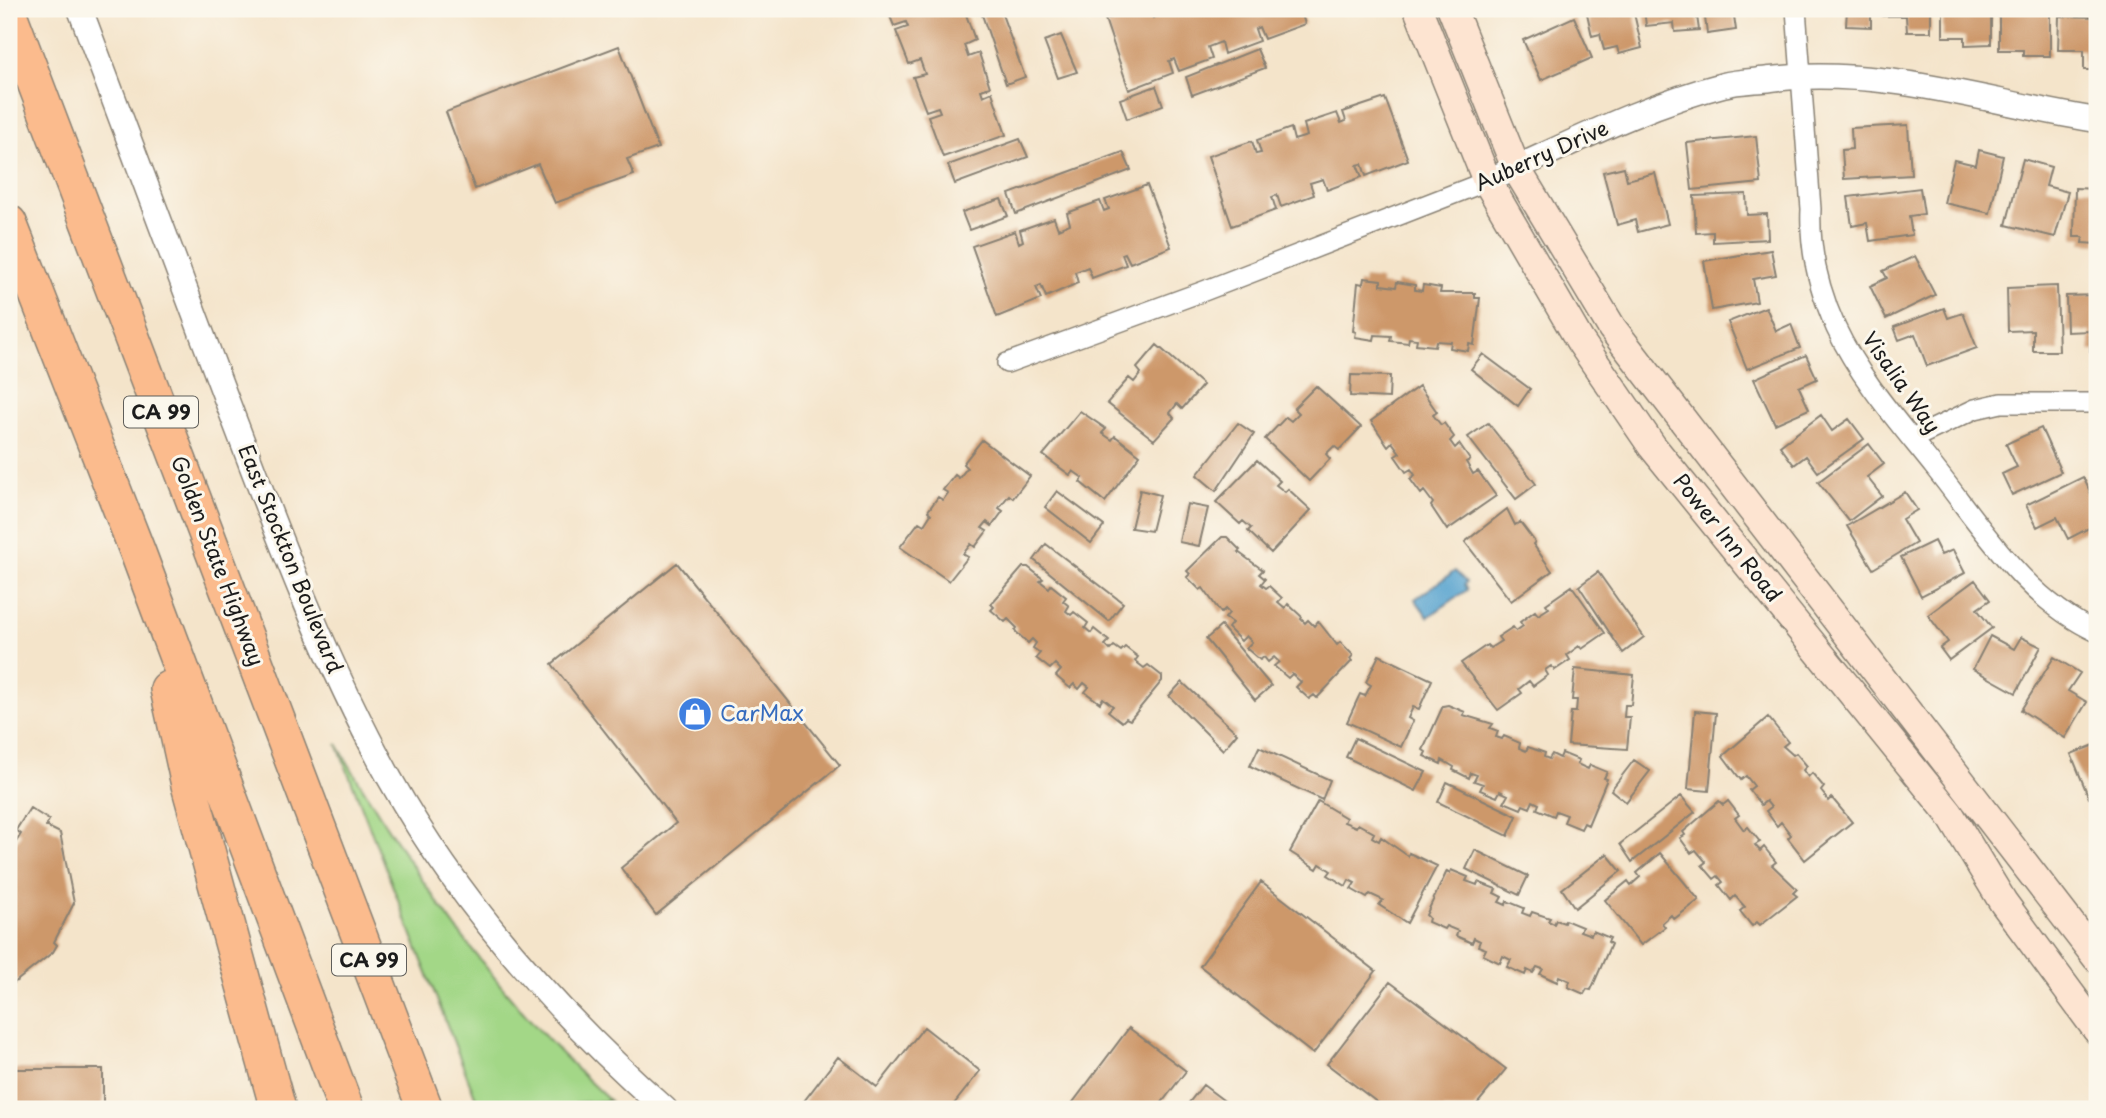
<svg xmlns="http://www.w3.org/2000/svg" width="2106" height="1118" font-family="'Playpen Sans',sans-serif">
<rect width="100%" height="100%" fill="#fbf7ec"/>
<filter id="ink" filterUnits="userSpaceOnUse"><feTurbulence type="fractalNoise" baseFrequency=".0143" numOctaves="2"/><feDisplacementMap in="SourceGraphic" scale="14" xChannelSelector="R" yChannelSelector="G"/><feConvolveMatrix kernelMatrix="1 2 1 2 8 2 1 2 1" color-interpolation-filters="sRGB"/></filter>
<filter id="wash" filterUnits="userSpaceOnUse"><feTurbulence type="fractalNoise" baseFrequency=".00686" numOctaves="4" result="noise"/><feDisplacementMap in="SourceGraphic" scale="28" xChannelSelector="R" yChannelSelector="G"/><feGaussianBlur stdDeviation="1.57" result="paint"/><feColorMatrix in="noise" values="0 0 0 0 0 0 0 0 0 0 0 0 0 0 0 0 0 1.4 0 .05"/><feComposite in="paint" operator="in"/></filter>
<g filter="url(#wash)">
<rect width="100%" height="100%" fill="#f4e4ca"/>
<!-- green -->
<path fill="#a3d787" stroke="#607a52" stroke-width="2" d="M337 744C410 871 501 1003 610 1101L576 1103 572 1109H480Z"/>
<!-- water -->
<path fill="#57a3cf" stroke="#3a6076" stroke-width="2" d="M1455 571 1466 582 1464 585 1467 590 1428 617 1415 599Z"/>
<g id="blocks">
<!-- building -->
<path fill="#cd986a" d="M887 9H964L975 40 964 45 968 57 979 53 990 87 981 90 983 96 992 92 1006 135 943 157 928 116 940 112 938 107 926 111 913 77 925 74 920 60 909 64 896 31 908 27 906 22 894 26Z
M980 9H1000L1025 77 1006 84Z
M1139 9H1150L1153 18 1158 16 1156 9H1300L1305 24 1264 39 1259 27 1255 29 1259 41 1224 54 1221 42 1208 47 1212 59 1179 71 1174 59 1169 61 1173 73 1129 90 1105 19Z
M1586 9H1633L1642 48 1619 54 1617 47 1604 50 1600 34 1592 36Z
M1644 9H1696L1699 30 1675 32 1674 23 1646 26Z
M1704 9H1755V14L1734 16 1736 30 1707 34Z
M1847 9H1871V27L1846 26Z
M1883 9H1931V32H1907L1906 16H1883Z
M1943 9H1991V44L1965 45V37H1943Z
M1999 9H2050V56H2023V50H1999Z
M2059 16 2097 17V70H2084V50H2058Z
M1574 17 1592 58 1541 80 1523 40Z
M1061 35 1077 72 1058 78 1044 41Z
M619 46 658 148 627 159 634 175 555 203 538 164 475 189 446 112Z
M1257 49 1265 68 1192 95 1186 77Z
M1156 86 1163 105 1127 119 1120 99Z
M1385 98 1408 160 1366 176 1362 164 1357 165 1362 177 1327 190 1323 179 1310 183 1314 195 1281 207 1277 195 1272 197 1276 210 1232 226 1208 156 1252 141 1256 154 1261 153 1257 140 1291 128 1294 140 1307 136 1304 124 1337 113 1341 123 1346 121 1343 112Z
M1908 125 1911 175 1844 179 1842 150 1852 149 1851 128Z
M1756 136 1761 183 1692 190 1687 143Z
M1020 139 1028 157 955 184 948 165Z
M1979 150 2003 156 1990 213 1944 203 1954 160 1976 165Z
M1123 152 1131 170 1016 214 1009 194Z
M2023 159 2051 167 2046 186 2068 192 2055 237 2006 225Z
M1624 167 1627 180 1655 173 1668 224 1638 232 1635 220 1617 225 1603 172Z
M1147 185 1171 247 1130 263 1125 253 1122 254 1126 265 1092 278 1088 267 1075 272 1078 283 1046 297 1041 285 1036 287 1041 299 997 317 972 246 1015 231 1019 243 1023 241 1020 230 1054 218 1058 229 1070 224 1067 213 1100 201 1104 211 1109 209 1105 200Z
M1920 188 1924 214 1909 216 1912 235 1870 241 1867 223 1852 226 1848 197Z
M2075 188 2097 189V244L2082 243 2083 237H2074Z
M1746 194 1747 215 1767 214 1768 239 1713 242V232L1696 233 1694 196Z
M1001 199 1008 216 969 230 962 212Z
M1771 250 1776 275 1753 279 1757 302 1712 310 1704 261Z
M1915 256 1935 295 1886 319 1870 286 1887 278 1883 271Z
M1364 278 1381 280V285L1396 287 1397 282 1415 285V290L1422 291 1423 285 1441 288 1440 293H1475V298H1480L1474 345 1469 344 1468 351 1450 348 1451 342 1436 341 1435 346 1416 344 1417 339 1409 338 1408 343 1390 341 1391 336 1375 335 1374 340 1355 337 1356 332 1353 331 1358 283 1363 284Z
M2057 286 2059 351H2033V330L2008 331 2007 288Z
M2097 295V351H2090V331L2067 332 2066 296Z
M1766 307 1776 331 1791 324 1800 348 1747 369 1728 322Z
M1944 308 1948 318 1963 313 1977 348 1927 366 1915 334 1899 340 1894 327Z
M1157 345 1203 385 1182 409 1177 404 1170 413 1174 418 1154 440 1107 403 1129 378 1134 382 1141 373 1137 368Z
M1483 354 1530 389 1518 406 1471 369Z
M1806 355 1817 379 1799 387 1809 409 1775 424 1754 379Z
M1351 375 1390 376 1389 398 1350 396Z
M1316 386 1361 427 1339 450 1334 446 1326 454 1330 459 1309 481 1265 439 1286 417 1291 421 1299 413 1294 408Z
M1419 386 1437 412 1433 415 1441 425 1444 423 1454 437 1450 441 1455 448 1459 444 1470 460 1466 462 1473 474 1478 471 1496 496 1447 530 1431 506 1433 503 1424 491 1421 494 1410 479 1415 475 1411 469 1406 472 1395 456 1400 453 1392 442 1388 446 1371 421Z
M1080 411 1106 429 1102 433 1112 440 1115 436 1140 455 1105 502 1080 482 1083 478 1073 471 1070 475 1043 455Z
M1821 415 1832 431 1849 419 1864 439 1818 472 1806 456 1794 465 1780 446Z
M1238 423 1254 434 1216 491 1197 475Z
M1488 423 1536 484 1516 499 1468 437Z
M2041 428 2061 472 2012 495 2002 474 2017 467 2006 444Z
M982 440 1030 476 1013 498 1009 495 999 508 1003 511 992 526 987 522 982 528 987 531 975 547 971 544 963 554 968 557 949 581 900 547 919 522 924 525 931 514 928 511 938 497 943 500 948 493 943 490 955 475 959 478 967 468 963 464Z
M1869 444 1884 464 1867 477 1882 496 1849 521 1818 482Z
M1257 460 1280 481 1276 485 1285 492 1288 489 1311 510 1271 553 1248 531 1251 528 1243 521 1240 524 1216 502Z
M2083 477 2097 506V524L2068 539 2057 517 2037 527 2026 505Z
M1140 490 1160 495 1151 531 1131 528Z
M1057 491 1104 526 1091 543 1045 507Z
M1905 492 1917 510 1902 519 1916 543 1873 569 1847 526Z
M1187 504 1208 508 1199 546 1179 542Z
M1507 509 1515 525 1520 522 1535 542 1533 544 1552 571 1511 601 1465 542Z
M1222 537H1227L1240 550 1238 552 1263 570 1259 574 1265 579 1261 584 1266 588 1269 586 1282 598 1278 602 1285 608 1288 604 1302 617 1301 619 1305 623 1308 620 1314 626 1318 621 1337 645 1340 642 1353 655 1350 659 1352 661 1317 698 1314 695 1309 699 1296 687 1301 682 1292 674 1288 678 1274 666 1279 662 1274 657 1268 662 1264 657 1260 660 1246 648 1252 642 1246 636 1241 641 1228 628 1232 623 1225 618 1229 613 1225 609 1221 613 1203 588 1200 590 1187 577 1190 574 1187 571Z
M1934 541 1941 555 1953 550 1965 573 1921 596 1901 557Z
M1046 544 1123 603 1109 621 1034 560Z
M677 563 840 765 656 915 621 868 676 823 552 664Z
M1023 567H1028L1043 579 1040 581 1049 588 1051 585 1066 597 1063 601 1069 606 1066 611 1071 615 1074 612 1088 623 1085 628 1091 633 1094 629 1109 641 1105 645 1110 650 1114 646 1121 651 1125 647 1138 657 1135 661 1144 668 1148 665 1162 676V681L1130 720 1126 718 1122 722 1108 711 1113 706 1103 698 1100 703 1085 692 1089 687 1084 683 1079 689 1074 684 1070 688 1056 676 1061 670 1055 664 1050 669 1036 658 1040 653 1033 648 1036 643 1032 639 1028 643 1015 631 1017 628 1008 619 1005 622 991 610 994 607 991 604Z
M1598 572 1644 637 1623 653 1579 586Z
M1975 580 1990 600 1977 609 1992 628 1949 660 1940 648 1948 642 1928 615Z
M1572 586 1605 633 1582 649 1579 646 1567 655 1570 660 1555 670 1551 666 1545 670 1548 675 1533 686 1529 681 1519 689 1522 693 1498 710 1461 663 1487 645 1490 648 1501 641 1498 637 1513 627 1516 631 1523 626 1520 622 1535 611 1538 615 1549 608 1546 604Z
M1221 626 1271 686 1255 700 1206 639Z
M1990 636 2014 649 2021 637 2041 647 2016 693 1973 669Z
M1379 655 1432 680 1419 709 1413 707 1408 718 1413 721 1401 747 1347 722 1360 694 1365 696 1371 685 1366 682Z
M2054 657 2080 673 2068 691 2087 702 2065 738 2021 710Z
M1575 669 1634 675 1631 705H1625L1624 717H1630L1627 749 1568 745 1571 712H1576L1577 700H1572Z
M1182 682 1237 733 1223 750 1169 696Z
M1448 705 1465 712 1463 715 1493 724 1490 728 1498 731 1496 737 1502 739 1504 736 1520 743 1519 748 1526 751 1528 747 1545 753 1544 757 1549 759 1552 754 1560 758 1562 753 1579 760 1577 764 1588 769 1590 765 1607 772 1604 778 1607 779 1588 825 1584 823 1581 829 1564 822 1567 815 1556 811 1554 816 1537 809 1539 804 1533 801 1530 808 1523 805 1521 809 1504 802 1508 795 1500 791 1497 797 1480 790 1483 784 1474 781 1477 775 1471 773 1469 778 1453 770 1454 767 1442 760 1441 764 1424 756 1426 752 1423 750 1443 706Z
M1695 711 1716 713 1709 791 1688 789Z
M1768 717 1788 742 1783 746 1793 755 1796 753 1807 766 1803 770 1808 777 1812 773 1824 787 1821 791 1829 801 1832 798 1852 822 1805 860 1788 838 1791 835 1781 822 1777 826 1766 811 1771 807 1766 801 1761 805 1749 790 1754 786 1746 776 1741 780 1723 756Z
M1355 738 1426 772 1416 791 1346 757Z
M2097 744V795L2089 798 2071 754Z
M1259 747 1330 780 1322 800 1250 766Z
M1634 760 1650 771 1626 802 1611 790Z
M1447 782 1517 816 1508 836 1438 802Z
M1681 796 1695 812 1632 862 1620 844Z
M1318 801 1346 818 1344 822 1356 827 1358 824 1374 833 1372 837 1379 841 1381 837 1408 856 1409 853 1437 866 1407 923 1379 905 1383 900 1370 894 1367 898 1351 889 1355 883 1349 880 1346 886 1328 875 1331 871 1320 864 1317 869 1290 852Z
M1719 801 1723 805 1728 801 1739 815 1735 818 1744 830 1748 827 1760 842 1755 845 1760 851 1764 847 1776 862 1772 865 1797 889 1793 893 1797 896 1760 925 1757 922 1752 926 1740 911 1745 907 1735 896 1731 900 1719 885 1723 882 1718 876 1714 879 1702 865 1706 862 1696 850 1691 853 1680 838 1685 835 1683 832Z
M30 808 49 820 46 826 60 833 74 903 54 942 57 945 53 952 9 987V853L21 834 16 830Z
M1475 850 1528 876 1519 895 1466 869Z
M1660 853 1699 900 1674 919 1671 915 1662 923 1665 927 1641 945 1605 900 1628 881 1631 885 1640 877 1637 873Z
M1607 854 1621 871 1575 908 1562 889Z
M1451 870 1468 877 1466 881 1477 885 1478 882 1496 889 1494 893 1502 897 1499 902 1506 905 1507 901 1524 908 1522 913 1530 916 1532 912 1550 918 1548 921 1554 924 1556 920 1564 923 1565 920 1582 927 1580 931 1591 935 1593 931 1610 938 1608 942 1611 944 1591 990 1587 989 1584 994 1568 987 1570 981 1559 976 1557 982 1540 974 1543 969 1537 967 1533 973 1527 970 1525 975 1507 967 1511 960 1503 956 1500 963 1483 955 1486 949 1478 946 1480 941 1474 938 1472 943 1456 936 1458 931 1446 926 1444 929 1428 922 1429 918 1426 915 1447 871 1450 873Z
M1261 882 1376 971 1313 1054 1200 966Z
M1390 982 1506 1069 1473 1109H1386L1327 1064Z
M924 1027 980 1071 950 1109H798L838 1057 877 1087Z
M1129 1028 1186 1071 1157 1109H1068Z
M9 1069H103V1109H9Z
M1203 1085 1235 1109H1184Z"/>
</g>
</g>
<g filter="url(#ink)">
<use href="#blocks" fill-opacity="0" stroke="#888073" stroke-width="2"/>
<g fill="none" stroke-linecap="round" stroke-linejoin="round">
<!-- minor casing -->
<g stroke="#888073" stroke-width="22">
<path id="minor" d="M1796 9 1811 209C1809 251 1819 290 1836 328 1860 379 1899 423 1934 467 1981 526 2026 600 2097 632
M1007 363 1204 291 1487 181
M1912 439 1975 409 2001 403H2097"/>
</g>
<!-- tertiary casing -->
<g stroke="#888073" stroke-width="27">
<path id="tertiary" d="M80 9C129 139 178 270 227 401 276 530 323 658 390 779 460 904 559 1015 665 1109
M1487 181C1564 147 1641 106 1723 85 1738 81 1756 81 1771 79 1889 67 1984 102 2097 120"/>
</g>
<!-- secondary casing -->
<g stroke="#888073" stroke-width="31">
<path id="secondary" d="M1418 9 1487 181 1580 341 1652 446 1949 813 2003 902 2097 1030
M1452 9 1516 168 1612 328 2097 958"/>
</g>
<!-- motorway casing -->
<g stroke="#888073" stroke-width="38">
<path id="motorway" d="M9 14 425 1109
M9 223 138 553 346 1109
M168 689 189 785 278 1109"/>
</g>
<!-- minor -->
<use href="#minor" stroke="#fff" stroke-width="19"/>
<!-- tertiary -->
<use href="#tertiary" stroke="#fff" stroke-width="24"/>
<!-- secondary -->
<use href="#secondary" stroke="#fde4d1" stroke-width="28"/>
<!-- motorway -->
<use href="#motorway" stroke="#fbbb8d" stroke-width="35"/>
</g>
</g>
<!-- icons -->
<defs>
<g id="shop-disc" transform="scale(1.75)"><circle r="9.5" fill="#3f7fe0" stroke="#fbf7ec"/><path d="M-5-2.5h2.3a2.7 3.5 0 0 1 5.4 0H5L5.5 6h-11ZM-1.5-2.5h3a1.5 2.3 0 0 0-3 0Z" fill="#fff"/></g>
</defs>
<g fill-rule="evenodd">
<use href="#shop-disc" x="695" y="714"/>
</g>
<g text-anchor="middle" stroke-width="6" stroke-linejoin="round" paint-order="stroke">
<!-- shield labels -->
<g fill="#fbf7ec" stroke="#5f5e5a" stroke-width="2">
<rect x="124" y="396.5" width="74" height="31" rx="5"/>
<rect x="332" y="944.5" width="74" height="31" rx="5"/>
</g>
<g font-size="19" font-weight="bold" fill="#1c1c1c">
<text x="161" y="419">CA 99</text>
<text x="369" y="967">CA 99</text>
</g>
<!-- street labels -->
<g font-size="21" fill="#1c1c1c" stroke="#fbf7ec">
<text transform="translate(1542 156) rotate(-24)" y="7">Auberry Drive</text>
<text transform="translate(1901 383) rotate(55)" y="7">Visalia Way</text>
<text transform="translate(1727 538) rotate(51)" y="7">Power Inn Road</text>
<text transform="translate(290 559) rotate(68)" y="7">East Stockton Boulevard</text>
<text transform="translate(217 561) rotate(69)" y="7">Golden State Highway</text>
</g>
<!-- shop labels -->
<g font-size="21" fill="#366cbe" stroke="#fbf7ec" text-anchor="start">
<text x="720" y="721">CarMax</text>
</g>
</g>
<!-- margin -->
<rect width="2106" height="1118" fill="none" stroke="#fbf7ec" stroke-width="35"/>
</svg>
